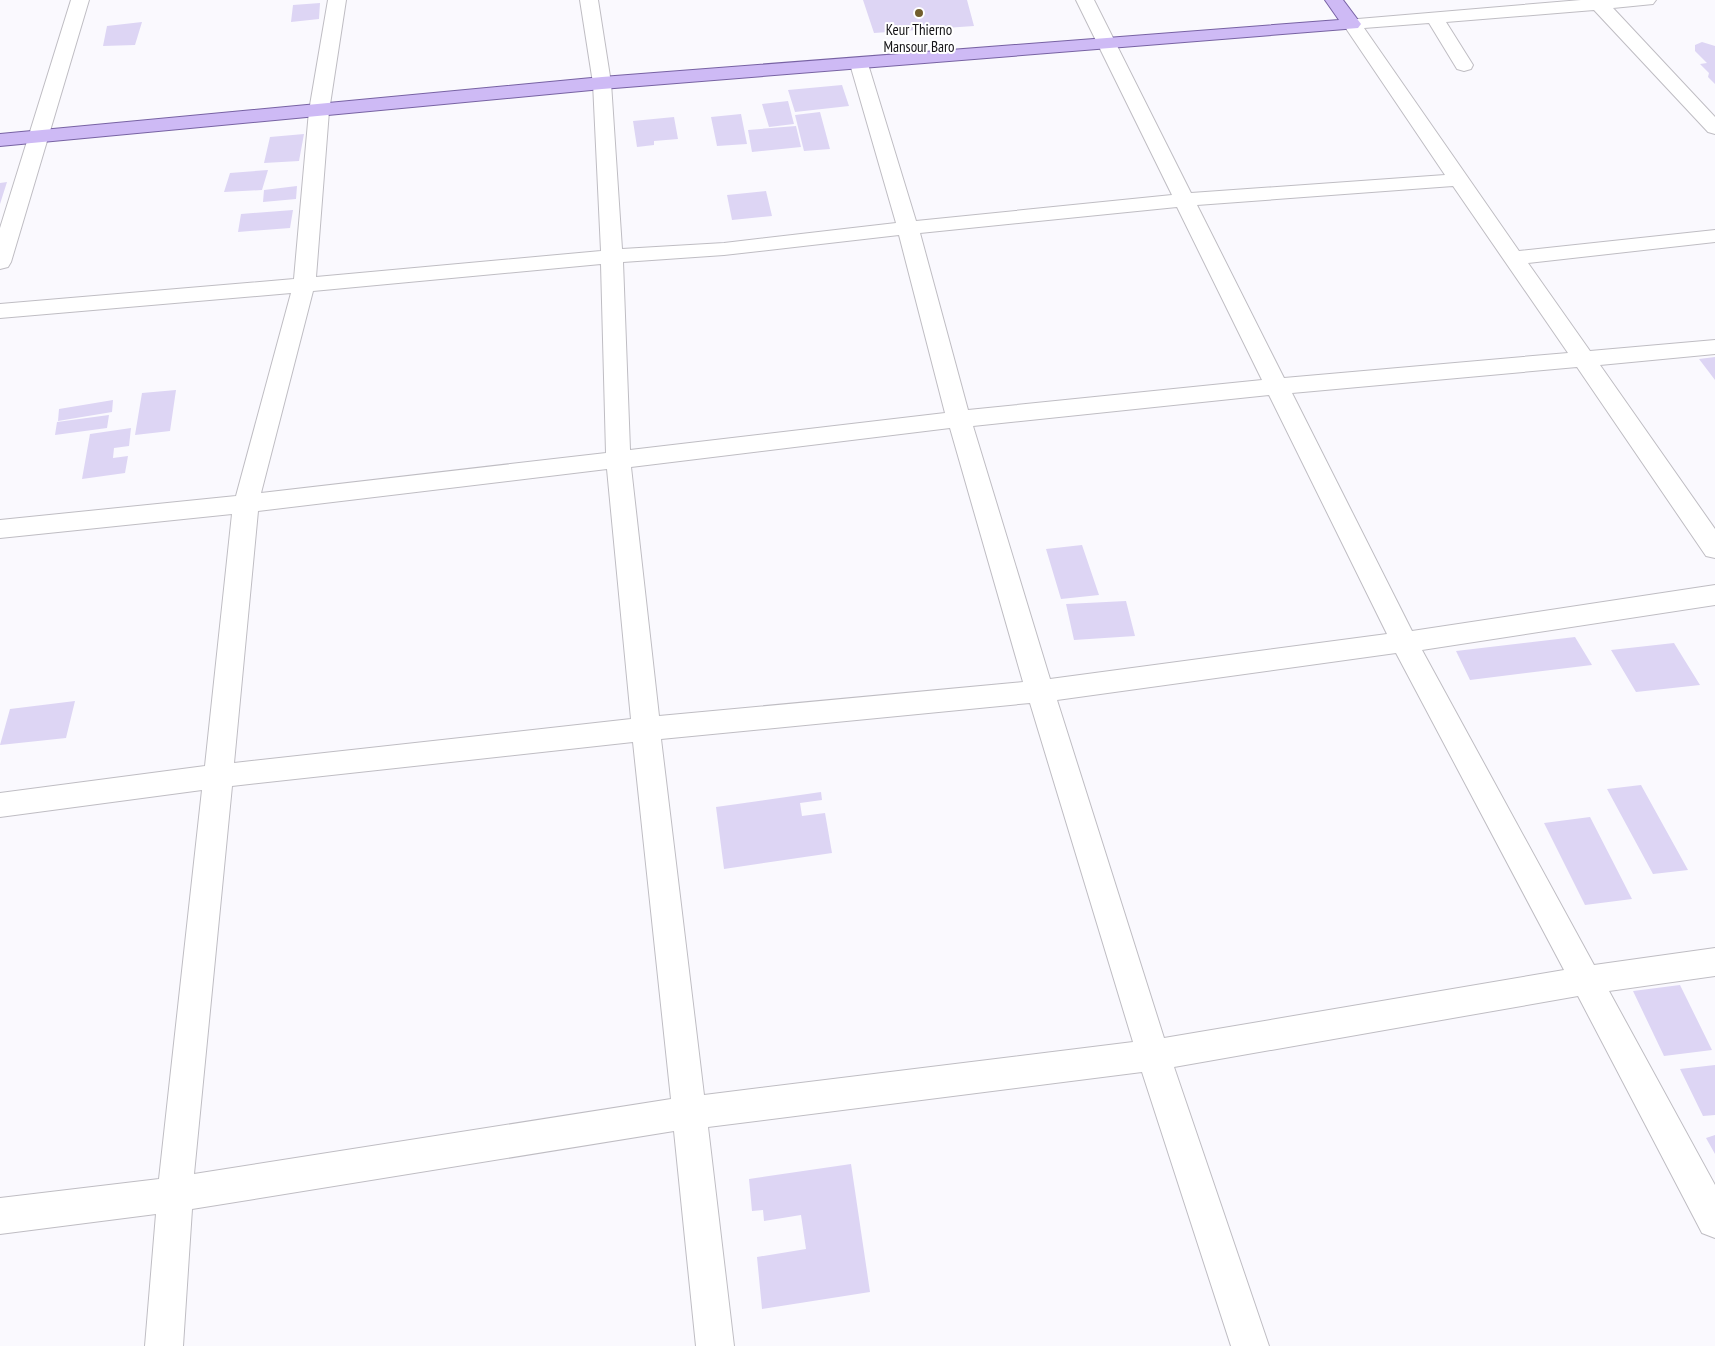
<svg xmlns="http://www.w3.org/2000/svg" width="1715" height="1346" font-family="'PT Sans Narrow',sans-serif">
<rect width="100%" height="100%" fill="#faf9fe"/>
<!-- building -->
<path fill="#ddd5f4" d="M863 0H967L974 26 874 33Z
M320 3 319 19 291 22 293 5Z
M142 22 135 45 103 46 107 26Z
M1702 42 1715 46V84L1708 77 1709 73 1700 64 1707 63 1695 51V45Z
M842 85 849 106 795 112 788 90Z
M788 101 794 124 769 127 762 104Z
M820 112 830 149 804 151 795 115Z
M741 114 747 144 717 146 711 117Z
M674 117 678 139 654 141V145L637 147 633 121Z
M796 126 801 147 752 152 748 130Z
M304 134 299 161 264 163 270 137Z
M268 170 262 190 224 192 230 173Z
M7 182 0 204V183Z
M297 186 296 199 263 202 264 190Z
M766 191 772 216 732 220 727 195Z
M293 210 290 228 238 232 241 214Z
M1715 357V380L1699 359Z
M176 390 170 431 135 435 142 393Z
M113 400 112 412 58 421 59 409Z
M109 415 107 428 55 435 57 422Z
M131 428 129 446 114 448 113 458 128 456 125 473 82 479 90 434Z
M1082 545 1099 595 1061 599 1046 549Z
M1126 601 1135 636 1074 640 1066 604Z
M1575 637 1592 665 1470 680 1456 651Z
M1674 643 1700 685 1636 692 1611 650Z
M75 701 66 738 0 745 10 709Z
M1641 785 1688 870 1653 874 1607 789Z
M821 792 822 800 800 803 802 816 825 813 832 853 724 869 716 807Z
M1590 817 1632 899 1585 905 1544 823Z
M1680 985 1712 1050 1664 1056 1633 991Z
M1715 1065V1115L1703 1116 1680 1069Z
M1715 1135V1154L1706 1138Z
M851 1164 870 1292 762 1309 757 1257 806 1249 801 1215 764 1221 763 1210 752 1211 749 1179Z"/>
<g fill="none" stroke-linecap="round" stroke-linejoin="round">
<!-- minor casing -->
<g stroke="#bfbdc3" stroke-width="2">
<path id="minor" d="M71 0H89L11 262 8 267 0 269V228Z
M328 0H346L329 111 316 277 601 251 593 83 580 0H598L611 83 622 249 724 243 896 223 850 64 852 60 859 58 866 60 868 64 916 221 1172 195 1076 0H1094L1191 193 1445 175 1343 24 1346 20 1581 0H1656L1653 4 1613 8 1715 117V134L1708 132 1594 10 1446 22 1473 65 1471 69 1464 71 1457 69 1429 23 1364 28 1519 251 1715 230V242L1528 263 1590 351 1715 340V354L1600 365 1715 529V558L1706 556 1577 367 1292 393 1412 631 1715 585V605L1422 650 1594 965 1715 948V976L1609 991 1715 1185V1238L1702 1233 1578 996 1174 1067 1269 1346H1231L1142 1072 708 1127 734 1346H696L674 1131 192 1209 183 1346H145L156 1214 0 1234V1198L159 1179 202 790 0 817V793L205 766 232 514 0 538V520L236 496 291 293 0 318V304L294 279 309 111ZM1453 186 1568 353 1284 378 1197 205ZM1177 207 1262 380 968 410 920 233ZM899 235 945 413 630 450 623 262 724 255ZM601 264 606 453 261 493 313 291ZM1269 395 1387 634 1050 679 973 426ZM950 428 1023 682 659 716 631 467ZM607 469 631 719 234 763 258 511ZM1396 653 1564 970 1164 1038 1057 700ZM1030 703 1133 1042 704 1095 661 739ZM633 742 671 1099 194 1174 232 786Z"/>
</g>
<!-- major casing -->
<g stroke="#7762a3" stroke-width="2">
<path id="major" d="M1325 0H1343L1361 24 1358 28 602 89 0 146V134L602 77 1339 20Z"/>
</g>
<!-- minor -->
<use href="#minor" fill="#fff" fill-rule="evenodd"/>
<!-- major -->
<use href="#major" fill="#cebaf5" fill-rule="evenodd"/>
</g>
<!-- markers -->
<circle fill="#725e2d" stroke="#fff" stroke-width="2" cx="919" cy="13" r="5"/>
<g text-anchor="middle" stroke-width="4" stroke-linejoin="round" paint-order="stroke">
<!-- far-poi labels -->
<g font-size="15" fill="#141316" stroke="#fff">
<text x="919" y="35">Keur Thierno<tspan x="919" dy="17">Mansour Baro</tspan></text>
</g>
</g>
</svg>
